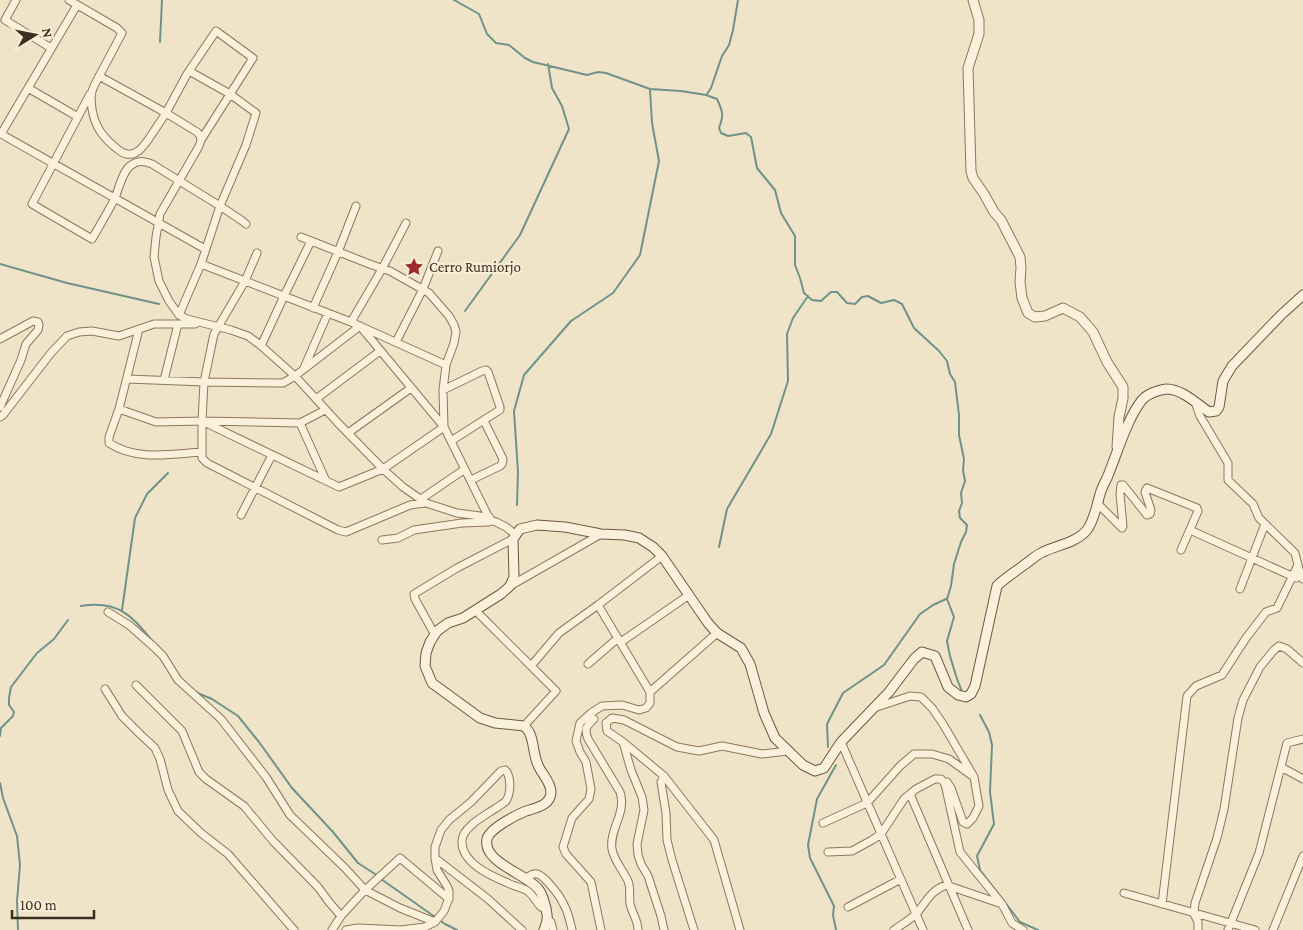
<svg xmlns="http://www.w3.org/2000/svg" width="1303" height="930" font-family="'Crimson Pro',serif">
<rect width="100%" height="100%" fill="#f0e4c8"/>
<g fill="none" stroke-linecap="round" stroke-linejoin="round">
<!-- stream -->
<path stroke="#6f938a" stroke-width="2" d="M454 0 479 14 487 34 496 43 509 45 525 58 533 62 587 75 598 72 606 73 650 89 681 91 706 95 717 99C723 112 724 115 719 128L721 133 728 136 746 133 751 137 757 168 775 190 781 213 795 236V265L800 278 804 293 812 300 821 301 831 292H837L847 303 855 304 862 297 868 296 881 303 894 300 902 304 914 328 939 351 947 361 950 374 955 382 959 415V435L964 459 963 470 965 481 961 493 962 503 959 511 960 518 967 525 966 532 961 542 954 564 951 586 947 599 954 617 947 641 950 656 957 679 963 694
M160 42 162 0
M707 94 711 88 722 56 729 45 733 30 738 0
M0 264 67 283 159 304
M465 311 520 235 569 129 562 106 552 88 548 64
M517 505 518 472 514 411 524 375 571 321 613 293 640 255 659 161 652 123 650 90
M719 547 727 509 771 434 788 381 787 334 793 318 808 296
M81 606C119 600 132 616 154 643
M122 610 135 518 147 494 168 473
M195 692 212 699 238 716 259 742 292 788 333 832 358 863 378 876
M980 715 989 732 992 745 990 792 994 824 977 856 980 870 1020 922 1038 930
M0 736 1 728 13 716 14 712 9 705V698L11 687 37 653 54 639 68 620
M828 747 827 724 843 693 884 665 920 614 933 605 946 599
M0 783 3 798 17 836 20 865 17 901 18 930
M381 879 445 924 457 930
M836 930 833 915 834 906 810 858 808 845 817 799 836 765"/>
<!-- minor casing -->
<g stroke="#8d765c" stroke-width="9">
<path id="minor" d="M16 0 5 20 51 48
M69 0 117 28 122 33 94 86C90 94 91 101 92 109 95 128 104 139 120 151 136 162 146 143 154 131 158 125 162 119 166 113L197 132C203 137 201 142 198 148L160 214 156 237 154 257 159 281 169 301 179 315 187 319 231 330 248 336 259 344 295 376 338 423 383 469 403 487 426 503 457 513 480 516 496 522 506 527 516 535
M77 5 1 134 205 249
M189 71 230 94 256 113 246 145 220 206 201 264 351 322 446 365
M99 76 166 113 187 74 216 31 253 58 201 140
M28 88 78 117
M90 94 32 204 92 239C100 225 108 212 115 198 119 188 122 173 130 166 137 160 143 161 152 164L220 206 241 220 246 224
M301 237 372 265 390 271 429 293 449 316 454 325 456 332 454 343 446 365 443 390 444 427 487 514 492 521
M257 253 245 281 214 334 204 382 202 421V458L207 463 338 530 346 532 410 505 425 503
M313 308 338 252 356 206
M179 315 201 264
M351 322 382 269 406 223
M139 329 119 409 109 437V443C136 461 171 454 202 452
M0 339 33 321 38 322 39 325 38 330 26 344 21 360 0 407
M396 342 423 289 438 251
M261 346 284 296 311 241
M304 368 328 313
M127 379 204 382 283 383 295 376 360 326 444 427 383 469 339 487 202 421
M164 380 178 324
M443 390 482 371 486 370 488 372 500 407V410L498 411 451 441
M316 399 380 351
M1195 402 1200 416 1228 463V480L1253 504 1259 518 1295 553 1301 577 1303 579
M119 409 156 422 202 421 300 423 325 410
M0 417 3 415 51 353 67 336 79 332 92 331 119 336 154 324H195
M300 423 326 481
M348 433 411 388
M471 480 500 466 502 464 503 459 484 421
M421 499 465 469
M1097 503 1122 528 1123 526 1120 494 1121 485H1123L1147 515 1150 514 1151 510 1145 492 1147 488 1197 508 1198 511 1181 550
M241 515 272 455
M1190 530 1296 578
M382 540 398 538 414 530 462 523 489 522
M510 586 601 534
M1240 589 1265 524
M598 605 650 692V703L646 708 639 710 622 705 602 706 591 713 580 723 576 741 580 752 586 762 591 789 589 799 572 818 563 847 566 854 591 882 601 930
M475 610 556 691 524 726
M108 612 129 625 154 647 163 656 178 680 221 719 266 777 290 815 345 868 365 890 400 908 435 922
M435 635 415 599 414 594 457 568 513 539
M621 642 689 595
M588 664 618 638
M531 666 559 633 598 605 662 556
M136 685 182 731 199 772 206 779 244 806 273 841 318 887 329 902 341 916
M105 689 122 716 142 736 155 748 160 759 168 790 178 811 201 833 228 854 294 930
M650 692 717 633
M874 708 910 696 921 697 932 708 943 724 974 777 979 806 973 818 967 824 963 822 951 788 947 782
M594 719C586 727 584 728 588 739L620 792C627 813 609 829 612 849 614 861 623 870 628 881 631 888 629 896 630 904 632 913 638 920 638 930
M606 723 607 731 623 742 664 776 714 840 740 930
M606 723 612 718 624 720 677 747 699 751 722 746 762 754 788 751
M623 742 631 770 642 797 644 810 637 844 638 855 641 864 648 876 661 916 664 930
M841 742 923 930
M1281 767 1303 779
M664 776 661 782 666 813 667 840 672 860 694 930
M910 794 968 930
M823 823 867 803 900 766 914 754H932L949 759 971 775
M828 852 852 851 872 840 881 834 904 799 916 789 935 779H941L945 784 960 852 1002 904 1012 923 1023 930
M435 858 488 899 522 930
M526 878C530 876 532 873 537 874 544 875 560 896 563 903 568 911 570 921 572 930
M1124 893 1255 930
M1162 904 1187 696 1196 686 1222 675 1246 638 1266 612 1277 608 1298 565
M848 907 901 879
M547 919 551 922 553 930
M332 930 341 916 365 890 400 858 449 899
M346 930 358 928 401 930 425 927 435 922 444 911 449 898V891L447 886 437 870 435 858V847L441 830 449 820 471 802 501 771 505 770 507 772C511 780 511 793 506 801 504 803 499 806 496 808 486 815 462 827 462 841 461 863 491 876 508 883 513 886 520 887 526 890 532 893 536 902 541 907L546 908
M894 930C901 925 911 919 917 913 927 901 930 891 946 885L1002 904
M1198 930V922L1194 914 1195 903 1217 838 1224 809 1238 718 1243 700 1260 667 1274 650 1279 646 1287 649 1303 663
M1228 930 1259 853 1287 743 1303 739
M1273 930 1303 856"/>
</g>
<!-- tertiary casing -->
<g stroke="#8d765c" stroke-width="11">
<path id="tertiary" d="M973 0 979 20V34L968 68 971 171 973 178 984 194 994 212 1001 220 1020 257 1021 268 1020 282 1022 298 1028 313 1035 317 1045 316 1063 308 1080 317 1093 332 1107 362 1123 387V398L1119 417 1117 447"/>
</g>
<!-- secondary casing -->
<g stroke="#6f573f" stroke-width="11">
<path id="secondary" d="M544 930C545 927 547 922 547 919 548 916 546 911 546 908 544 902 543 895 539 890 528 874 482 863 487 839 489 829 516 815 526 811 536 808 551 805 551 792 551 782 541 773 538 765 533 755 534 740 529 732 528 729 525 728 524 726L495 723 480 718 432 683 425 666 426 653 430 642 437 631 448 623 463 618 501 594 510 586 514 577 513 539 520 529 537 525 565 527 601 534 625 535 639 538 653 547 662 556 708 623 717 633 741 648 750 664 764 713 775 738 803 765 815 771 824 768 841 742 889 692 914 659 922 652 935 656 948 687 958 695 966 697 971 694 975 686 997 586C1005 578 1015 572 1024 565 1030 561 1036 555 1043 552 1057 545 1076 543 1087 530 1095 519 1097 503 1101 491 1103 485 1107 479 1109 473 1117 453 1128 417 1142 400 1147 394 1158 390 1166 389 1182 389 1196 403 1209 412L1216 411 1219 407 1223 381 1232 366 1281 315 1303 295"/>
</g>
<!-- minor -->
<use href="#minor" stroke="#faf1dc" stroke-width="7"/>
<!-- tertiary -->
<use href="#tertiary" stroke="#faf1dc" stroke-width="9"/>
<!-- secondary -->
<use href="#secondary" stroke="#faf1dc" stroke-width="9"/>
</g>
<!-- icons -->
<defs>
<g id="sight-bare" transform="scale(1.5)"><path d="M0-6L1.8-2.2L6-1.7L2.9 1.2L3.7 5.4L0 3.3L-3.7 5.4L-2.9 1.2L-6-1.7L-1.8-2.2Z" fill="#9e2a2b" stroke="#f7eed8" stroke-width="2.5" paint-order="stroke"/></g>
</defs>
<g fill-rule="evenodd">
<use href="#sight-bare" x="414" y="267"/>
</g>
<g text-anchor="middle" stroke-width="4" stroke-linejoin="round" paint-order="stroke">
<!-- poi labels -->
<g font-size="15" fill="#3d2e20" stroke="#f7eed8" text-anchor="start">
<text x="429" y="272">Cerro Rumiorjo</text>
</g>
</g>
<!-- north arrow -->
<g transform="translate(35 35) rotate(80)" stroke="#f7eed8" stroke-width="4" paint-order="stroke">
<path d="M0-4L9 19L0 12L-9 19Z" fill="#3d2e20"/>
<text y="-8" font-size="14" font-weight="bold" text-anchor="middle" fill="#3d2e20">N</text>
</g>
<!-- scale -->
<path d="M12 910v8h82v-8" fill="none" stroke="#3d2e20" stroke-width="2.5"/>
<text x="20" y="910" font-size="15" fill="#3d2e20" stroke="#f7eed8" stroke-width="4" paint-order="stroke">100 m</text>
</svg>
